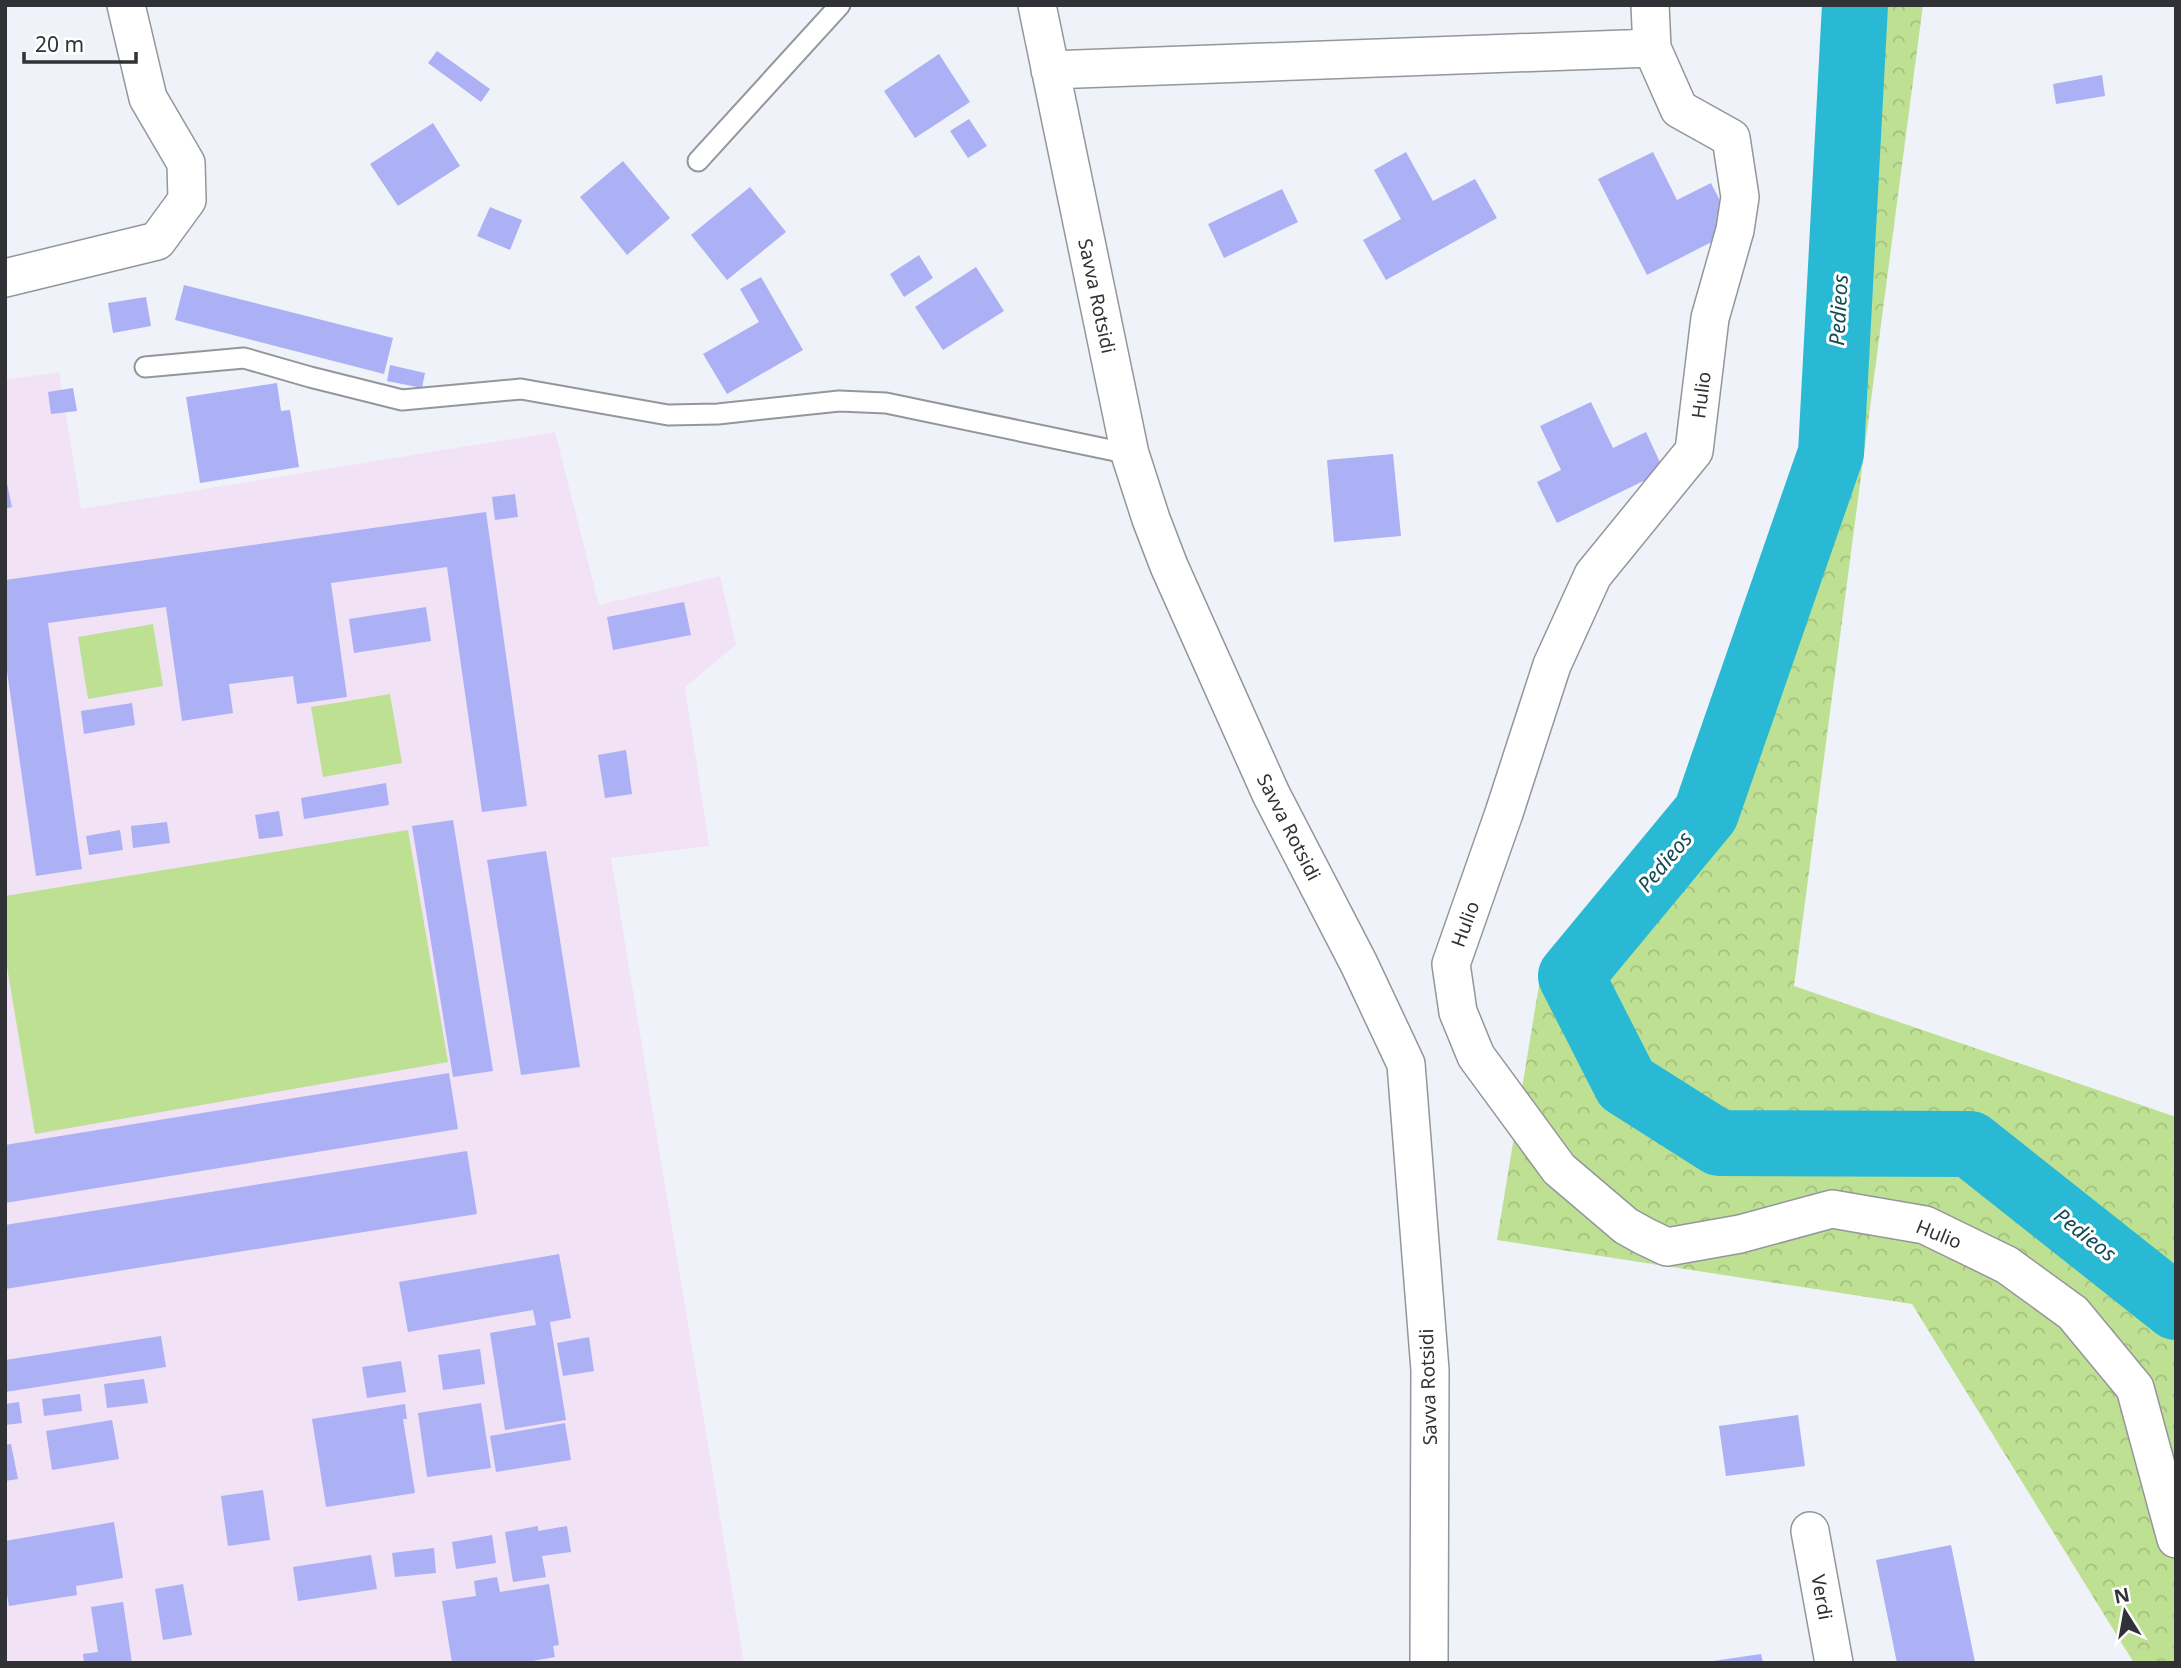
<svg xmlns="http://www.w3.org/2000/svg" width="2181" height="1668" font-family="'Noto Sans',sans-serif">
<defs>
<pattern id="forest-crowns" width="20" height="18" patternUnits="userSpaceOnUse" patternTransform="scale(1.75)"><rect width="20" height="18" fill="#bee092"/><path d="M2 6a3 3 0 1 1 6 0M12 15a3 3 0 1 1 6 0" fill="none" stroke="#a4c17e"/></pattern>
</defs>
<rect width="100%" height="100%" fill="#eff2f8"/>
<!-- industrial -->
<path fill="#f1e2f6" d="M59 372 81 509 555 432 599 605 720 576 736 645 685 687 709 846 611 858 744 1663H5V380Z"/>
<!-- forest -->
<path fill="url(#forest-crowns)" d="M1840 5H1923L1794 986 2176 1117V1663H2134L1912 1304 1497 1240 1540 979 1670 829 1805 446Z"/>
<!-- park -->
<path fill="#bee092" d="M153 624 163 686 88 699 78 637Z
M390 694 402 763 323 777 311 707Z
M408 830 448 1062 35 1134 5 955V896Z"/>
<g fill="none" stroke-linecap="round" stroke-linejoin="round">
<!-- river -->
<path stroke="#29b9d4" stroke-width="66" d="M1855 5 1831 453 1706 813 1571 976 1626 1084 1719 1143 1970 1144 2176 1307"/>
</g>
<!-- building -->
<path fill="#abb1f4" d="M437 51 490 89 481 102 428 63Z
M939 54 970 102 915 138 884 91Z
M2102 75 2105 96 2056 104 2053 84Z
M969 119 987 146 968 158 950 131Z
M433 123 460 166 398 206 370 164Z
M1406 152 1433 201 1475 179 1497 218 1386 280 1363 240 1401 219 1374 170Z
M1653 152 1677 200 1711 183 1735 230 1647 275 1598 179Z
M623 161 670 218 627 255 580 197Z
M750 187 786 232 727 280 691 235Z
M1282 189 1298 222 1224 258 1208 224Z
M490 207 522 220 510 250 477 236Z
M919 255 933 278 904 297 890 274Z
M976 267 1004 311 943 350 915 307Z
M761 277 803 350 727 394 703 354 759 322 740 289Z
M184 285 393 338 384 374 175 320Z
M146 297 151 326 113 333 108 303Z
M390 365 425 373 422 388 387 381Z
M277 383 281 411 290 410 299 467 200 483 186 397Z
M73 388 77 411 51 414 48 392Z
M1591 402 1613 448 1646 432 1664 471 1557 523 1537 482 1561 470 1540 426Z
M1393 454 1401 536 1334 542 1327 460Z
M5 474 12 507 5 509Z
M515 494 518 517 495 520 492 497Z
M486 512 527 806 482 812 447 567 331 583 347 697 297 704 293 676 229 684 233 713 182 721 166 607 48 623 82 869 36 876 5 657V580Z
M684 602 691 635 613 650 607 617Z
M426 607 431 641 354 653 349 619Z
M132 703 135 725 84 734 81 711Z
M626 750 632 794 605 798 598 755Z
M386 783 389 805 304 819 301 798Z
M279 811 283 836 259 839 255 815Z
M453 820 493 1071 453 1077 412 826Z
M167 822 170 843 133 848 131 826Z
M120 830 123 850 89 855 86 836Z
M546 851 580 1067 521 1075 487 860Z
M449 1073 458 1129 5 1203V1145Z
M467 1151 477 1214 5 1289V1225Z
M559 1254 571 1318 550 1322 566 1420 505 1430 490 1333 536 1325 533 1310 408 1332 399 1282Z
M161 1336 166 1367 5 1392V1360Z
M589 1337 594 1371 563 1376 557 1343Z
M480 1349 485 1384 443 1390 438 1355Z
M401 1361 406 1392 367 1398 362 1367Z
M144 1379 148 1403 107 1408 104 1384Z
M80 1394 82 1411 44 1416 42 1399Z
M19 1402 22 1423 5 1425V1404Z
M481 1403 491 1468 427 1477 418 1413Z
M405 1404 407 1419H403L415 1493 326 1507 312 1419Z
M1798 1415 1805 1466 1726 1476 1719 1426Z
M112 1420 119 1459 52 1470 46 1431Z
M565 1423 571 1460 496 1472 490 1436Z
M11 1444 18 1479 5 1481V1445Z
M263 1490 270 1540 228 1546 221 1496Z
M114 1522 123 1578 76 1586 77 1595 9 1606 5 1583V1541Z
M538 1526V1531L567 1526 571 1552 542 1556 546 1577 513 1582 505 1532Z
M492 1535 496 1563 456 1569 452 1542Z
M1951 1545 1975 1662 1897 1663 1876 1560Z
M434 1548 436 1573 395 1577 392 1553Z
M371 1555 377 1589 298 1601 293 1567Z
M497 1577 500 1592 549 1584 559 1645 553 1646 555 1657 522 1663H452L442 1601 476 1596 474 1581Z
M183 1584 192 1635 163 1640 155 1589Z
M123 1602 132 1663H84L83 1654 98 1652 91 1607Z
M1761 1654 1763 1663H1713V1661Z"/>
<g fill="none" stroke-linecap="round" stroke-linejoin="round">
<!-- service casing -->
<g stroke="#93969b" stroke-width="23">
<path id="service" d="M698 161 840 5
M145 367 244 358 310 377 402 400 521 389 668 415 718 414 839 401 886 403 1130 454"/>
</g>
<!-- minor casing -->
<g stroke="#93969b" stroke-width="40">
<path id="minor" d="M1037 5 1130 454 1151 519 1169 566 1271 794 1359 964 1406 1064 1430 1370 1429 1663
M1650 5 1652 48 1679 109 1731 138 1740 197 1735 230 1710 318 1694 451 1593 575 1552 665 1504 813 1451 964 1458 1012 1476 1056 1559 1169 1626 1226 1644 1236 1667 1247 1740 1234 1832 1209 1925 1225 2007 1265 2073 1313 2135 1388 2176 1539
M1050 70 1652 48
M5 278 157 241 187 200 186 163 148 98 126 5
M1810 1531 1834 1663"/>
</g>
<!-- service -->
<use href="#service" stroke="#fff" stroke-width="19"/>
<!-- minor -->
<use href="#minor" stroke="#fff" stroke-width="37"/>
</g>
<g text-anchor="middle" stroke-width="6" stroke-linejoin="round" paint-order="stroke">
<!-- street labels -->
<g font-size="19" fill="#313235" stroke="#fff">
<text transform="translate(1097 296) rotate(78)" y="7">Savva Rotsidi</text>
<text transform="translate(1701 395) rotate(-83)" y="7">Hulio</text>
<text transform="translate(1289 827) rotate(63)" y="7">Savva Rotsidi</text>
<text transform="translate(1465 924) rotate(-70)" y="7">Hulio</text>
<text transform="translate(1939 1234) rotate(22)" y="7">Hulio</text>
<text transform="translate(1428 1387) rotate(-92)" y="7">Savva Rotsidi</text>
<text transform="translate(1822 1597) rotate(80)" y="7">Verdi</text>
</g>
<!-- water labels -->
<g font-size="21" font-style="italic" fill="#114b56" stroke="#fff">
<text transform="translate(1839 310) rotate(-87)" y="7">Pedieos</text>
<text transform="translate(1665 862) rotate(-50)" y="7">Pedieos</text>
<text transform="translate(2085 1235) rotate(38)" y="7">Pedieos</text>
</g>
</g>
<!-- border -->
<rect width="2181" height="1668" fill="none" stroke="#313235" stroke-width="14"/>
<!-- north arrow -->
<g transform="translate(2125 1612) rotate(349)" stroke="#ffffff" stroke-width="5" paint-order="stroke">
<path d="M0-5L12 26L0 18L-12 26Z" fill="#313235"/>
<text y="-10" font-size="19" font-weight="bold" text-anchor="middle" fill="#313235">N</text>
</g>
<!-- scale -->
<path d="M24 52v10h112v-10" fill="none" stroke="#313235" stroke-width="3.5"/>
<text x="35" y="52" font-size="21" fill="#313235" stroke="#ffffff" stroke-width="5" paint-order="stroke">20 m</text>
</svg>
